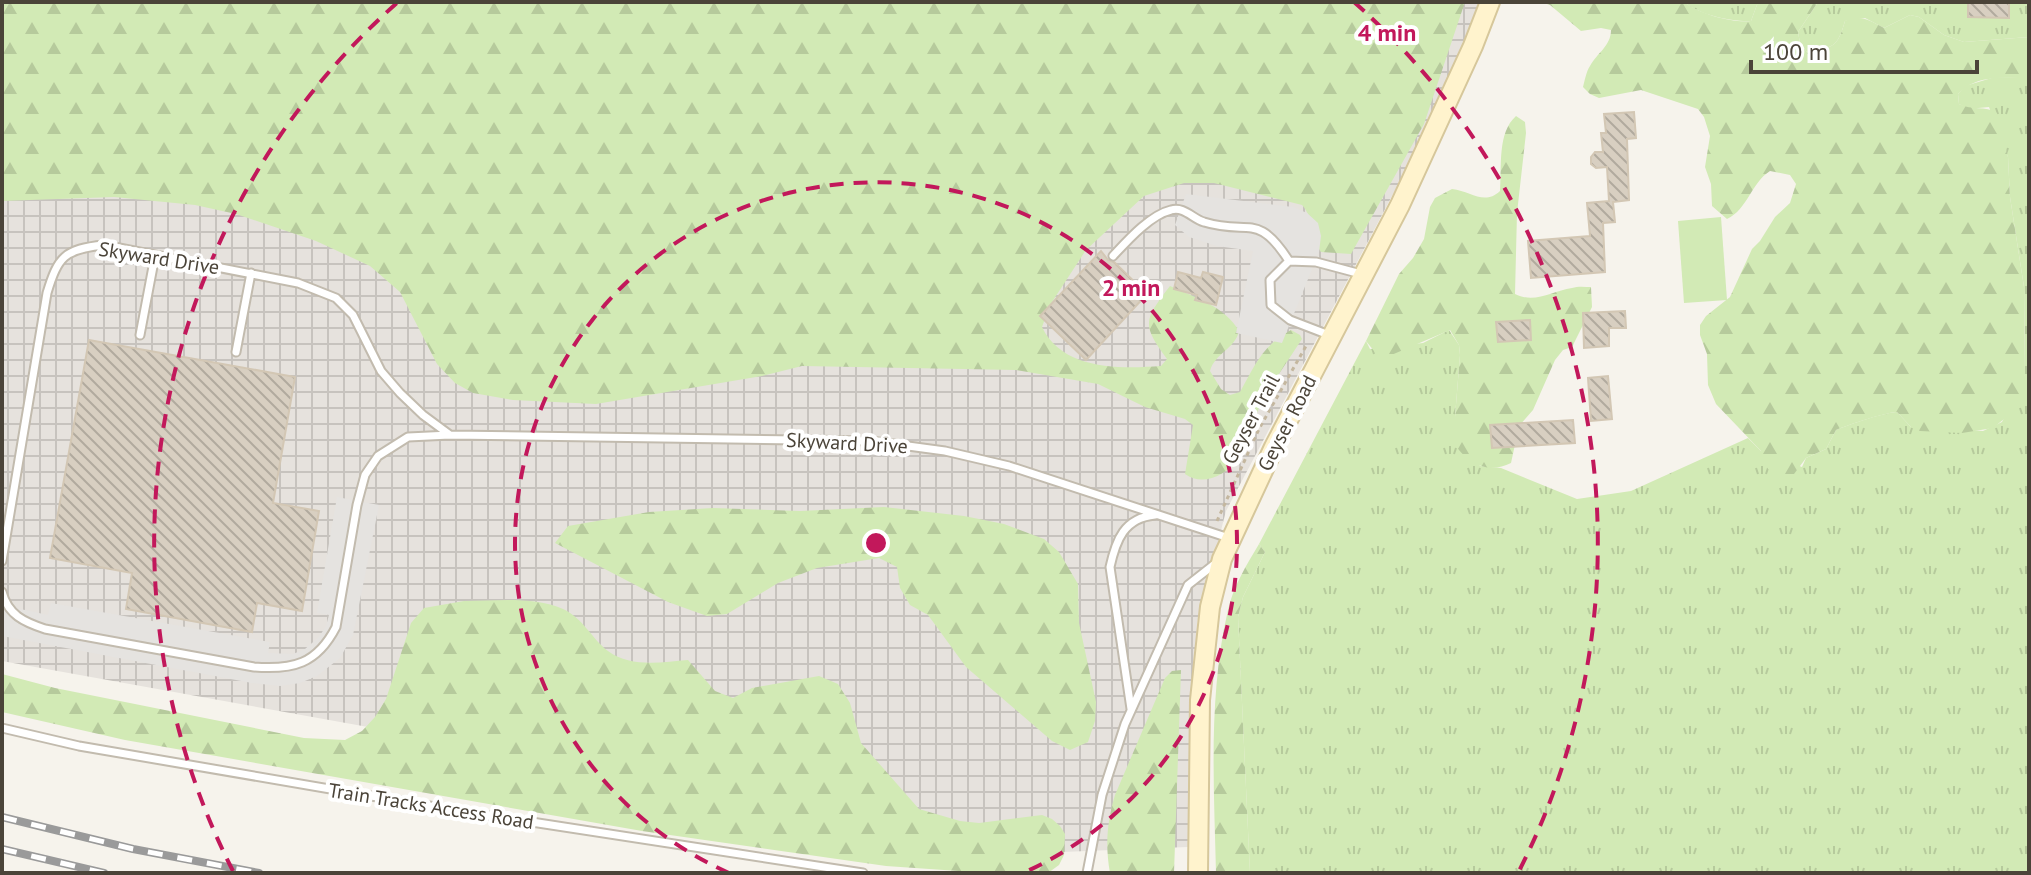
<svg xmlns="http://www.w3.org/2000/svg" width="2031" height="875" font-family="'PT Sans',sans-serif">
<defs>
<pattern id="industrial-grid" width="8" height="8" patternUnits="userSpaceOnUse" patternTransform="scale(2)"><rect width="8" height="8" fill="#e6e2dd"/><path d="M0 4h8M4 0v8" fill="none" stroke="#c7c3be"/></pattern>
<pattern id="grass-tufts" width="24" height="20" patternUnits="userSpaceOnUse" patternTransform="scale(2)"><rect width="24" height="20" fill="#d2eab5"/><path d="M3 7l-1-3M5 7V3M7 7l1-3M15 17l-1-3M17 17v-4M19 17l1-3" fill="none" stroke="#b6ca9c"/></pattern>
<pattern id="forest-firs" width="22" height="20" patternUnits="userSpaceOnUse" patternTransform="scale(2)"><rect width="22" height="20" fill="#d2eab5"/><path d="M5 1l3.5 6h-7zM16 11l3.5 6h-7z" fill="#b6ca9c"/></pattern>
<pattern id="building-back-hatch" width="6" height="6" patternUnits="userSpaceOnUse" patternTransform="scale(2)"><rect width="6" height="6" fill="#d8cfc1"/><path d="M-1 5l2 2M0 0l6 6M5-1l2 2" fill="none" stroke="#b1aa9e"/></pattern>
</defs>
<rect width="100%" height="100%" fill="#f6f3ec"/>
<!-- industrial -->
<path fill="url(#industrial-grid)" d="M353 2H1481L1452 82 1226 511 1197 623 1188 847 1062 852 2 661V106Z"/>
<!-- grass -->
<path fill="url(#grass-tufts)" d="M1684 2H1758L1751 21C1732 22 1699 15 1684 2Z
M1818 2H2029V37L1964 42 1944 35 1919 17 1910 15 1884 28 1865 18 1845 21C1837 48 1834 47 1807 52L1800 43 1798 32Z
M1995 77 2029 78V873H1250L1238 617 1243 597 1265 552 1259 544 1366 341 1370 349 1423 343 1449 330 1459 345 1460 355 1455 417 1480 466 1501 468 1577 499 1631 491 1748 438 1761 451 1802 467 1806 458 1826 449 1836 430C1851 424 1882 413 1897 412L1911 427 1983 431 2002 422 2025 374 2024 287 2010 197 2008 157 1989 107 1968 109 1959 104 1958 94 1965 86Z"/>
<!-- forest -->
<path fill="url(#forest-firs)" d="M2 2H1465L1424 124 1351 254 1321 252C1311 237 1314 218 1302 205L1214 183H1184L1144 196 1086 250 1050 305 1042 327C1062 370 1120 369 1161 366L1167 359C1141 324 1144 320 1170 286 1194 297 1226 307 1239 331 1235 349 1215 353 1210 371L1221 389 1230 395 1240 392C1255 365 1262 346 1291 330L1300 335 1302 339 1263 398 1238 460C1225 475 1203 487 1185 474L1193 425 1185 419 1145 407 1098 384 1016 370 802 366 762 376 596 404 513 400 473 393 455 383 437 364 400 292 370 266 316 241 236 214 195 205 114 197 2 201Z
M1540 2H1684C1699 14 1732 23 1751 21L1758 2H1818L1798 32 1800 43 1807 52C1834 47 1837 48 1845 21 1861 14 1870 21 1884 28L1910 15 1919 17 1944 35 1964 42 2029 37V78C2004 78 1976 74 1958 94L1959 104C1972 111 1985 105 1997 113L2008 157 2010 197 2024 287 2025 374 2022 396 2010 414 1993 428 1962 433 1920 431 1911 427 1897 412C1883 413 1851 424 1836 430L1826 449 1806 458 1794 474 1784 476 1768 469 1761 451 1716 404 1708 385 1707 354 1700 335V325L1706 316 1730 297 1752 249 1760 241 1775 217 1790 203 1796 184 1790 175 1770 171C1751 183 1748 209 1727 219L1712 206 1711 184 1705 167 1710 136 1704 117 1698 109 1641 90 1599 98 1590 94 1583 87C1585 80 1586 72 1590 66 1597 53 1611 46 1611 30L1601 28 1581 31 1550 5Z
M1516 116 1525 122 1526 133 1517 213 1515 294C1535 304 1552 291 1572 288 1578 286 1585 287 1591 287L1592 307 1572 347 1563 350 1555 360 1533 410 1519 426 1511 463C1490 474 1469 465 1456 446L1455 417 1460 355 1459 345 1450 330 1389 356H1378L1366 341 1399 274 1413 258 1424 239 1430 207 1435 198 1452 189C1471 191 1484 206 1500 191 1502 167 1497 133 1516 116Z
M884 507 964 516 1004 524 1044 539 1059 552 1078 584 1079 623 1096 702 1095 721 1088 742 1070 750 1052 741 966 667 928 615 910 605 900 588 897 567 879 558 817 568 778 583 727 614 707 616 668 602 555 543 568 526 649 512 713 508 800 511Z
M1259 544 1265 552 1243 597 1238 617 1250 873H1216C1214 787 1208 695 1228 610 1233 587 1247 564 1259 544Z
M464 601C495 601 534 596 563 609 583 618 592 639 608 651 631 668 662 662 688 660L715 691 733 698 752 688 819 676 838 684 850 703 861 743 919 809 960 821 979 823 1042 815 1052 819 1060 826 1065 834 1064 855 1059 865 1048 873H987L886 866 642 831 125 740 2 712V674L55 688 304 738 345 740 362 731 375 717 386 699 411 623 424 608Z
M1181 670 1174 873H1110C1105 845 1107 822 1115 795L1165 678 1172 671Z"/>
<!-- pitch -->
<path fill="#d2eab5" d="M1721 217 1727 300 1684 303 1678 221Z"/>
<!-- parking -->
<path fill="#e5e3e0" d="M1186 194 1293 207 1307 213 1318 223 1321 236 1319 252 1282 343 1236 333 1253 251 1217 246 1189 237 1175 225Z
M337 497 379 505 353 635 340 658 317 676 300 683 280 686 252 683 2 636V605L48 615 51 603 270 642 268 653 293 654 305 649 319 637 326 626 329 615 317 613Z"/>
<!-- building -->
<path fill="url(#building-back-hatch)" stroke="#d3c7b4" stroke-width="2" d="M1968 2H2009V18L1968 17Z
M1634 112 1636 138 1627 139 1629 200 1613 202 1615 222 1603 223 1605 272 1531 278 1528 241 1590 236 1587 203 1609 201 1607 167 1596 168 1591 164V157L1595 152H1603L1601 133H1606L1604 114Z
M1101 251 1108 260 1114 262 1147 294 1086 360 1040 316Z
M1178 272 1201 278 1203 272 1223 277 1216 305 1195 300 1197 295 1174 289Z
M1625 311 1626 328H1609V346L1584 348 1583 313Z
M1530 320 1531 340 1498 342 1496 322Z
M89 340 295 377 273 503 319 511 302 611 257 603 252 632 126 609 132 573 50 558Z
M1608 376 1612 419 1591 421 1588 378Z
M1573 420 1575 443 1492 448 1490 425Z"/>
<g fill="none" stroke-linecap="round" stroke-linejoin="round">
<!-- lane casing -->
<g stroke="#c2bbae" stroke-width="11">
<path id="lane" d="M1113 256C1127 241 1150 215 1171 210 1184 206 1193 219 1204 222 1249 236 1257 211 1289 261
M140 335 155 256
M1329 335 1290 320 1271 305 1270 280 1289 261 1316 262 1361 274
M236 352 251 273
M2 561 47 293C58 257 64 249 104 245L298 283 336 298 353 315 381 371 400 393 423 415 450 435
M2 592C8 615 24 622 45 629L254 667C293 670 317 664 336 627L357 505 365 475 378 456 408 437 450 435 871 441 945 451 1009 466 1229 538
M1131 709 1110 567C1116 540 1124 518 1155 515
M2 728 79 746 447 809 863 873
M1087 873 1102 795 1125 724 1188 585 1216 563"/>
</g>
<!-- secondary casing -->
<g stroke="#d6c79b" stroke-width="22">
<path id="secondary" d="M1198 873 1200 700 1210 607 1222 559 1274 447 1400 205 1473 46 1490 2"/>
</g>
<!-- path -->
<path stroke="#c4b79f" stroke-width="3" stroke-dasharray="4 4" stroke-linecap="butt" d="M1217 521 1259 429 1306 346"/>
<!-- lane -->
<use href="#lane" stroke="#fff" stroke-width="7"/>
<!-- secondary -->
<use href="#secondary" stroke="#fff3cd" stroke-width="18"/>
<!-- rail casing -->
<g stroke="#9a9a9a" stroke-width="8">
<path id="rail" d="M2 817 133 849 259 873
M2 849 104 873"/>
</g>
<!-- rail -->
<use href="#rail" stroke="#fff" stroke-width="5" stroke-dasharray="15" stroke-linecap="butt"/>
</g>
<!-- distance rings -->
<g fill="none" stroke="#c2185b" stroke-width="4" stroke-dasharray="14 10">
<path d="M729 873A361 361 0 1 1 1023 873"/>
<path d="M233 871A722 722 0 0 1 398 2M1354 2A722 722 0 0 1 1519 871"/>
</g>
<g text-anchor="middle" stroke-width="8" stroke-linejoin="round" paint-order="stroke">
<!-- street labels -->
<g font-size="20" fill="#4b4439" stroke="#fff">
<text transform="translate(159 258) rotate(9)" y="7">Skyward Drive</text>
<text transform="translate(1251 419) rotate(-62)" y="7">Geyser Trail</text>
<text transform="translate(1287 423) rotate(-63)" y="7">Geyser Road</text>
<text transform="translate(847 443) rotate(3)" y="7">Skyward Drive</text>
<text transform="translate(431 806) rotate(9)" y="7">Train Tracks Access Road</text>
</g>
</g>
<circle cx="876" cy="543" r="12" fill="#c2185b" stroke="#fff" stroke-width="4"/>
<g font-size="24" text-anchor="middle" font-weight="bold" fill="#c2185b" stroke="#fff" stroke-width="8" stroke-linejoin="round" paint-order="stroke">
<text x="1387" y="41">4 min</text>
<text x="1131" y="296">2 min</text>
</g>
<!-- border -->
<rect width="2031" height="875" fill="none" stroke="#4b4439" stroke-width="8"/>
<!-- scale -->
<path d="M1751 60v12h226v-12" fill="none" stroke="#4b4439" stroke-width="4"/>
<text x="1763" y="60" font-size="24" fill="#4b4439" stroke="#ffffff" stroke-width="6" paint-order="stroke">100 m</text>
</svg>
